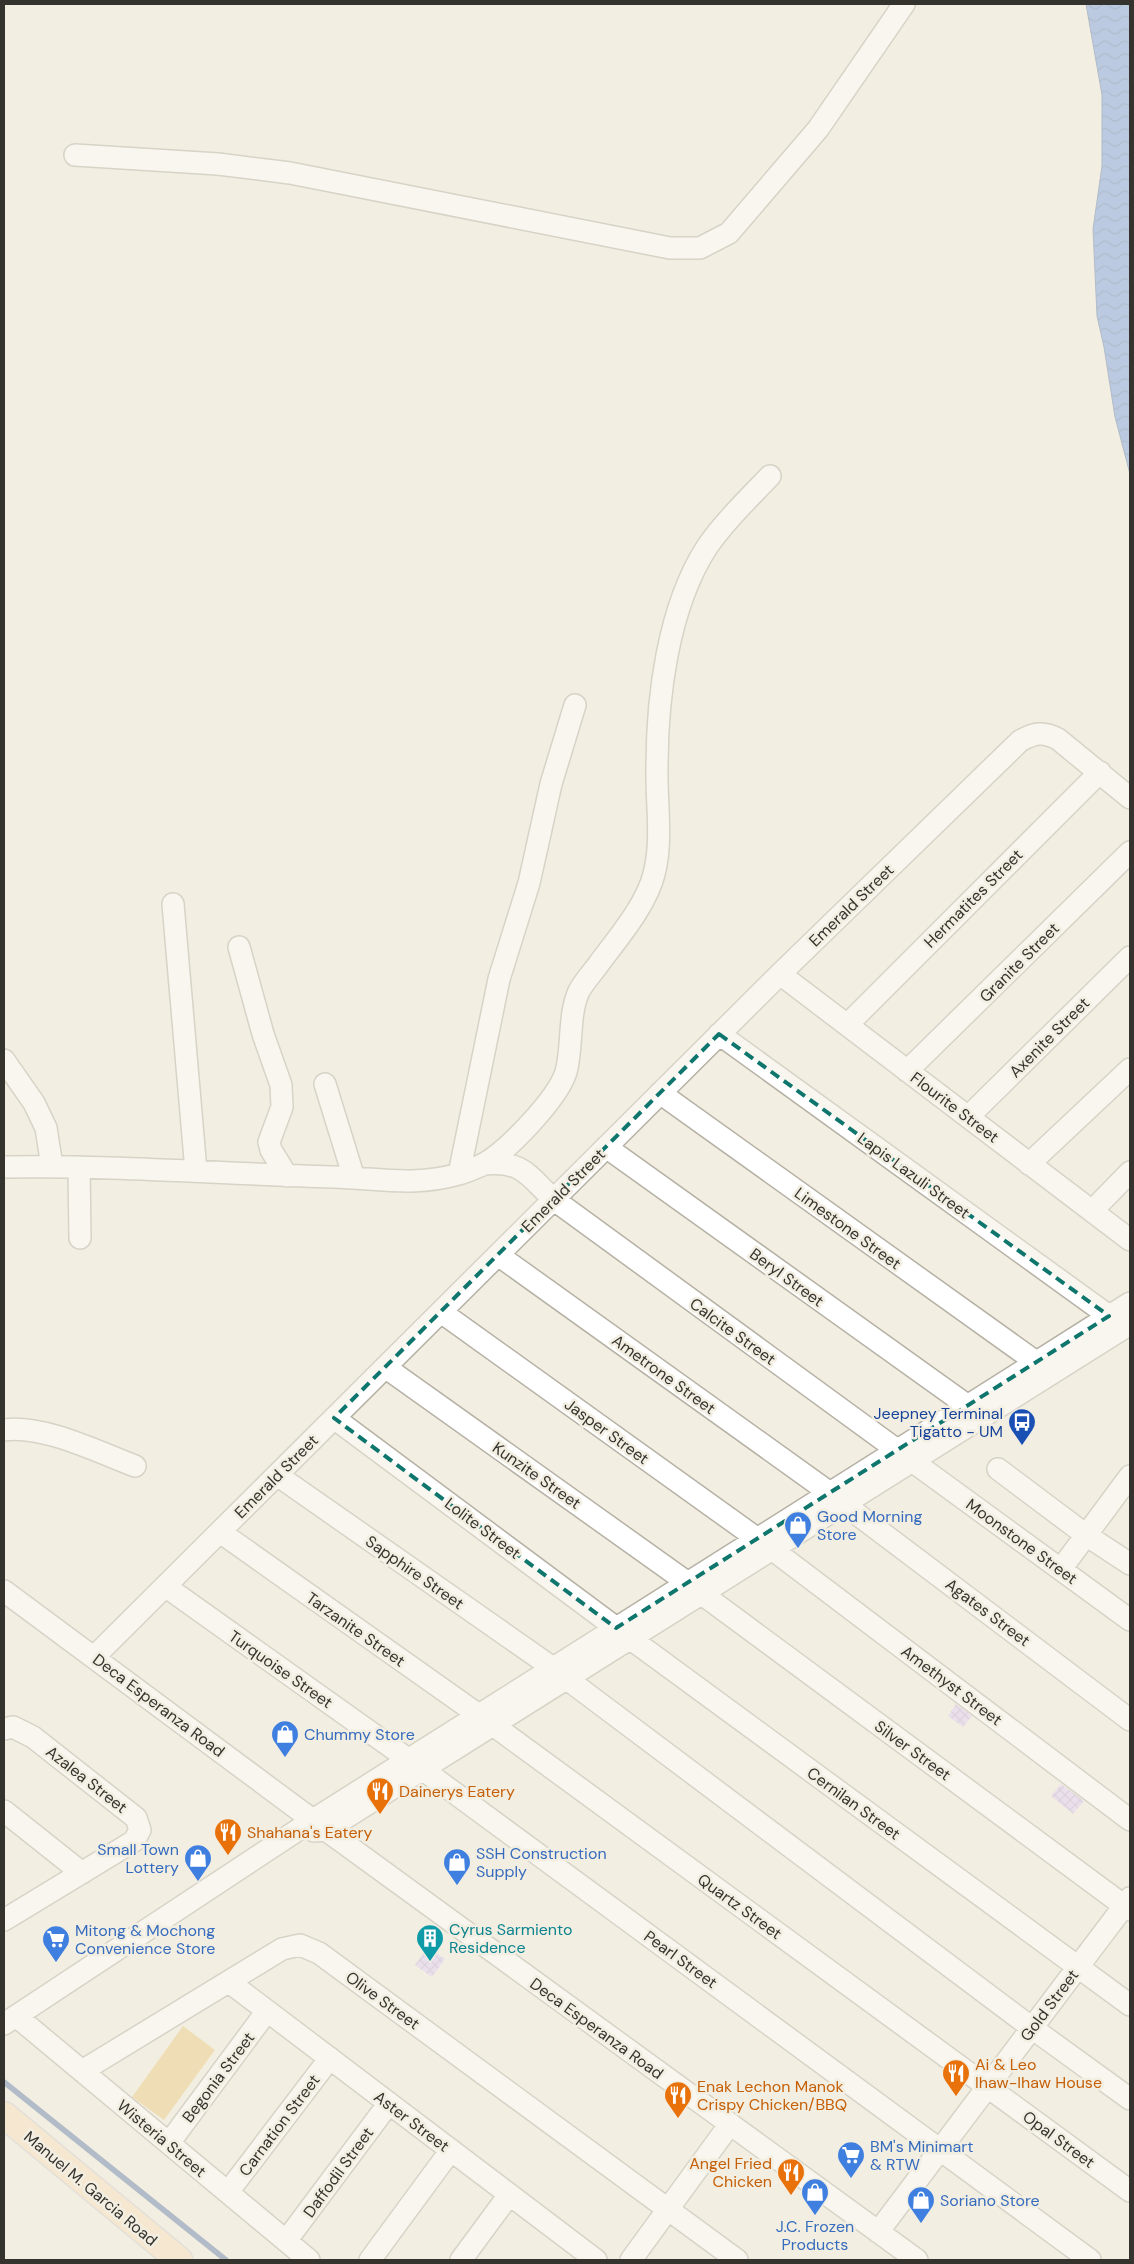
<svg xmlns="http://www.w3.org/2000/svg" width="1134" height="2264" font-family="'DM Sans',sans-serif">
<defs>
<pattern id="water-waves" width="16" height="10" patternUnits="userSpaceOnUse" patternTransform="scale(1.25)"><rect width="16" height="10" fill="#789ede"/><path d="M0 5q4-4 8 0t8 0" fill="none" stroke="#6381b4"/></pattern>
<pattern id="building-cross-hatch" width="8" height="8" patternUnits="userSpaceOnUse" patternTransform="scale(1.25)"><rect width="8" height="8" fill="#e1cef9"/><path d="M0 0l8 8M0 8l8-8" fill="none" stroke="#c2b1d6"/></pattern>
</defs>
<rect width="100%" height="100%" fill="#f3eee2"/>
<!-- grass -->
<path fill="#eaca7e" d="M183 2026 215 2050 164 2120 132 2097Z"/>
<!-- water -->
<path fill="url(#water-waves)" stroke="#647ea9" d="M1086 4H1130V474L1115 417 1104 347 1097 316 1093 229 1102 166V95Z"/>
<g fill="none" stroke-linecap="round" stroke-linejoin="round">
<!-- stream -->
<path stroke="#647ea9" stroke-width="5.5" d="M4 2082 226 2260"/>
</g>
<!-- building -->
<path fill="url(#building-cross-hatch)" d="M956 1704 972 1716 963 1727 948 1716Z
M1061 1784 1084 1801 1073 1814 1051 1796Z
M428 1947 445 1959 432 1977 415 1965Z"/>
<g fill="none" stroke-linecap="round" stroke-linejoin="round">
<!-- minor casing -->
<g stroke="#b6b1a5" stroke-width="24">
<path id="minor" d="M75 155 218 164 290 173 670 248H700L729 233 818 129 904 4
M173 904 196 1171
M239 947 263 1034 281 1085 282 1107 269 1142 271 1150 287 1176
M780 974 1130 1240
M847 1025 1100 772
M719 1034 1109 1316
M4 1060 34 1103 46 1128 52 1166
M907 1071 1130 852
M325 1084 354 1178
M660 1093 1036 1362
M968 1117 1130 957
M606 1147 968 1406
M484 1164C523 1161 527 1174 553 1199L1130 1620
M1029 1164 1130 1069
M4 1167C114 1165 223 1174 333 1177 377 1178 414 1187 459 1174 466 1172 475 1168 482 1165 507 1152 558 1098 566 1072 573 1046 568 1015 579 991 584 982 592 973 598 965 617 939 646 906 654 874 663 840 656 802 657 767 657 697 668 607 707 547 725 521 748 499 770 476
M79 1167 80 1238
M459 1174 499 979 529 883 551 784 575 705
M1092 1211 1130 1172
M498 1255 830 1493
M441 1312 773 1550 1130 1820
M385 1367 688 1583
M334 1418 631 1639 1130 2005
M4 1430C42 1424 98 1452 135 1466
M998 1469 1086 1535 1130 1564
M277 1475 553 1668
M845 1505 1130 1720
M220 1532 493 1725 1130 2191
M1061 1569 1130 1476
M165 1586 422 1769 1090 2260
M4 1591 326 1830 917 2260
M702 1594 1130 1910
M95 1656 780 974 1020 741C1034 733 1043 731 1058 739L1130 798
M567 1679 1032 2028 1130 2099
M4 1729 13 1727 33 1737 136 1818 140 1830 134 1841 4 1920
M4 1811 82 1873
M314 1831 326 1830 1130 1324
M229 1982 596 2260
M16 2016 309 2260
M4 2024 313 1820 1130 1303
M82 2071 282 1949 300 1945 319 1953 737 2260
M169 2143 267 2011
M228 2192 330 2058
M878 2232 1130 1898
M286 2241 389 2103
M370 2260 451 2150
M461 2260 509 2195
M631 2260 730 2124"/>
</g>
<!-- major casing -->
<g stroke="#cfcecd" stroke-width="29">
<path id="major" d="M4 2115 179 2260"/>
</g>
<!-- minor -->
<use href="#minor" stroke="#fff" stroke-width="21"/>
<!-- major -->
<use href="#major" stroke="#faddba" stroke-width="26"/>
</g>
<!-- marked area -->
<path d="M0 0H1134V2264H0ZM719 1034 1109 1316 616 1628 334 1418Z" fill="#f3eee2" fill-opacity=".55" fill-rule="evenodd"/>
<path fill="none" stroke="#0f766e" stroke-width="4" stroke-dasharray="10 6" stroke-linejoin="round" d="M719 1034 1109 1316 616 1628 334 1418Z"/>
<!-- icons -->
<defs>
<g id="bus-pin" transform="scale(1.4375)"><path d="M0 17L-7.5 6A9.5 9.5 0 1 1 7.5 6Z" fill="#1a4fb4" stroke="#f3eee2"/><path d="M-5-6H5V4H4V6H2V4H-2V6H-4V4H-5ZM-3.5-4V0h7V-4ZM-3.5 1.2v1.5H-2V1.2ZM2 1.2v1.5H3.5V1.2Z" fill="#fff"/></g>
<g id="shop-pin" transform="scale(1.4375)"><path d="M0 17L-7.5 6A9.5 9.5 0 1 1 7.5 6Z" fill="#3f7fe0" stroke="#f3eee2"/><path d="M-5-2.5h2.3a2.7 3.5 0 0 1 5.4 0H5L5.5 6h-11ZM-1.5-2.5h3a1.5 2.3 0 0 0-3 0Z" fill="#fff"/></g>
<g id="restaurant-pin" transform="scale(1.4375)"><path d="M0 17L-7.5 6A9.5 9.5 0 1 1 7.5 6Z" fill="#e8710a" stroke="#f3eee2"/><path d="M-5-6h1v4h1v-4h1v4h1v-4h1v5L-1.5 .5V6h-2V.5L-5-1ZM5-6V6H3V1.5H1.5Q1.5-4 5-6Z" fill="#fff"/></g>
<g id="building-pin" transform="scale(1.4375)"><path d="M0 17L-7.5 6A9.5 9.5 0 1 1 7.5 6Z" fill="#0f9aa8" stroke="#f3eee2"/><path d="M-4-6H4V6H1V3H-1V6H-4ZM-2.5-4.3h1.7v1.8h-1.7ZM.8-4.3h1.7v1.8H.8ZM-2.5-1h1.7V.8h-1.7ZM.8-1h1.7V.8H.8Z" fill="#fff"/></g>
<g id="supermarket-pin" transform="scale(1.4375)"><path d="M0 17L-7.5 6A9.5 9.5 0 1 1 7.5 6Z" fill="#3f7fe0" stroke="#f3eee2"/><path d="M-6-5.5h2.5l.6 2H6L4.5 2H-2.5L-4.4-4H-6ZM-1.5 3.2a1.3 1.3 0 1 0 .1 0ZM3 3.2a1.3 1.3 0 1 0 .1 0Z" fill="#fff"/></g>
</defs>
<g fill-rule="evenodd">
<use href="#bus-pin" x="1022" y="1422"/>
<use href="#shop-pin" x="798" y="1525"/>
<use href="#shop-pin" x="285" y="1734"/>
<use href="#restaurant-pin" x="380" y="1791"/>
<use href="#restaurant-pin" x="228" y="1832"/>
<use href="#shop-pin" x="198" y="1858"/>
<use href="#shop-pin" x="457" y="1862"/>
<use href="#building-pin" x="430" y="1938"/>
<use href="#supermarket-pin" x="56" y="1939"/>
<use href="#restaurant-pin" x="956" y="2073"/>
<use href="#restaurant-pin" x="678" y="2095"/>
<use href="#supermarket-pin" x="851" y="2155"/>
<use href="#restaurant-pin" x="791" y="2172"/>
<use href="#shop-pin" x="815" y="2192"/>
<use href="#shop-pin" x="921" y="2200"/>
</g>
<g text-anchor="middle" stroke-width="5" stroke-linejoin="round" paint-order="stroke">
<!-- street labels -->
<g font-size="16" fill="#35332e" stroke="#f3eee2">
<text transform="translate(973 898) rotate(-45)" y="6">Hermatites Street</text>
<text transform="translate(851 905) rotate(-44)" y="6">Emerald Street</text>
<text transform="translate(1019 962) rotate(-45)" y="6">Granite Street</text>
<text transform="translate(1049 1037) rotate(-45)" y="6">Axenite Street</text>
<text transform="translate(955 1107) rotate(37)" y="6">Flourite Street</text>
<text transform="translate(914 1175) rotate(36)" y="6">Lapis Lazuli Street</text>
<text transform="translate(563 1190) rotate(-45)" y="6">Emerald Street</text>
<text transform="translate(848 1228) rotate(36)" y="6">Limestone Street</text>
<text transform="translate(787 1277) rotate(36)" y="6">Beryl Street</text>
<text transform="translate(733 1331) rotate(36)" y="6">Calcite Street</text>
<text transform="translate(664 1374) rotate(36)" y="6">Ametrone Street</text>
<text transform="translate(607 1431) rotate(36)" y="6">Jasper Street</text>
<text transform="translate(537 1475) rotate(35)" y="6">Kunzite Street</text>
<text transform="translate(276 1476) rotate(-45)" y="6">Emerald Street</text>
<text transform="translate(483 1528) rotate(37)" y="6">Lolite Street</text>
<text transform="translate(1022 1541) rotate(36)" y="6">Moonstone Street</text>
<text transform="translate(415 1572) rotate(35)" y="6">Sapphire Street</text>
<text transform="translate(988 1612) rotate(37)" y="6">Agates Street</text>
<text transform="translate(356 1629) rotate(35)" y="6">Tarzanite Street</text>
<text transform="translate(281 1669) rotate(35)" y="6">Turquoise Street</text>
<text transform="translate(952 1685) rotate(37)" y="6">Amethyst Street</text>
<text transform="translate(159 1705) rotate(37)" y="6">Deca Esperanza Road</text>
<text transform="translate(913 1750) rotate(36)" y="6">Silver Street</text>
<text transform="translate(87 1779) rotate(38)" y="6">Azalea Street</text>
<text transform="translate(854 1803) rotate(36)" y="6">Cernilan Street</text>
<text transform="translate(740 1906) rotate(36)" y="6">Quartz Street</text>
<text transform="translate(681 1959) rotate(36)" y="6">Pearl Street</text>
<text transform="translate(383 2000) rotate(36)" y="6">Olive Street</text>
<text transform="translate(1049 2005) rotate(-53)" y="6">Gold Street</text>
<text transform="translate(597 2028) rotate(36)" y="6">Deca Esperanza Road</text>
<text transform="translate(218 2077) rotate(-53)" y="6">Begonia Street</text>
<text transform="translate(412 2121) rotate(37)" y="6">Aster Street</text>
<text transform="translate(279 2125) rotate(-53)" y="6">Carnation Street</text>
<text transform="translate(162 2138) rotate(40)" y="6">Wisteria Street</text>
<text transform="translate(1059 2139) rotate(36)" y="6">Opal Street</text>
<text transform="translate(338 2172) rotate(-54)" y="6">Daffodil Street</text>
<text transform="translate(91 2188) rotate(40)" y="6">Manuel M. Garcia Road</text>
</g>
<!-- transit labels -->
<g font-size="16" fill="#164399" stroke="#f3eee2" text-anchor="end">
<text x="1003" y="1419">Jeepney Terminal<tspan x="1003" dy="18">Tigatto - UM</tspan></text>
</g>
<!-- shop labels -->
<g font-size="16" fill="#366cbe" stroke="#f3eee2" text-anchor="start">
<text x="817" y="1522">Good Morning<tspan x="817" dy="18">Store</tspan></text>
<text x="304" y="1740">Chummy Store</text>
<text x="179" y="1855" text-anchor="end">Small Town<tspan x="179" dy="18">Lottery</tspan></text>
<text x="476" y="1859">SSH Construction<tspan x="476" dy="18">Supply</tspan></text>
<text x="75" y="1936">Mitong &amp; Mochong<tspan x="75" dy="18">Convenience Store</tspan></text>
<text x="870" y="2152">BM's Minimart<tspan x="870" dy="18">&amp; RTW</tspan></text>
<text x="940" y="2206">Soriano Store</text>
<text x="815" y="2232" text-anchor="middle">J.C. Frozen<tspan x="815" dy="18">Products</tspan></text>
</g>
<!-- food labels -->
<g font-size="16" fill="#c56008" stroke="#f3eee2" text-anchor="start">
<text x="399" y="1797">Dainerys Eatery</text>
<text x="247" y="1838">Shahana's Eatery</text>
<text x="975" y="2070">Ai &amp; Leo<tspan x="975" dy="18">Ihaw-Ihaw House</tspan></text>
<text x="697" y="2092">Enak Lechon Manok<tspan x="697" dy="18">Crispy Chicken/BBQ</tspan></text>
<text x="772" y="2169" text-anchor="end">Angel Fried<tspan x="772" dy="18">Chicken</tspan></text>
</g>
<!-- culture labels -->
<g font-size="16" fill="#0d838f" stroke="#f3eee2" text-anchor="start">
<text x="449" y="1935">Cyrus Sarmiento<tspan x="449" dy="18">Residence</tspan></text>
</g>
</g>
<!-- border -->
<rect width="1134" height="2264" fill="none" stroke="#35332e" stroke-width="10"/>
</svg>
